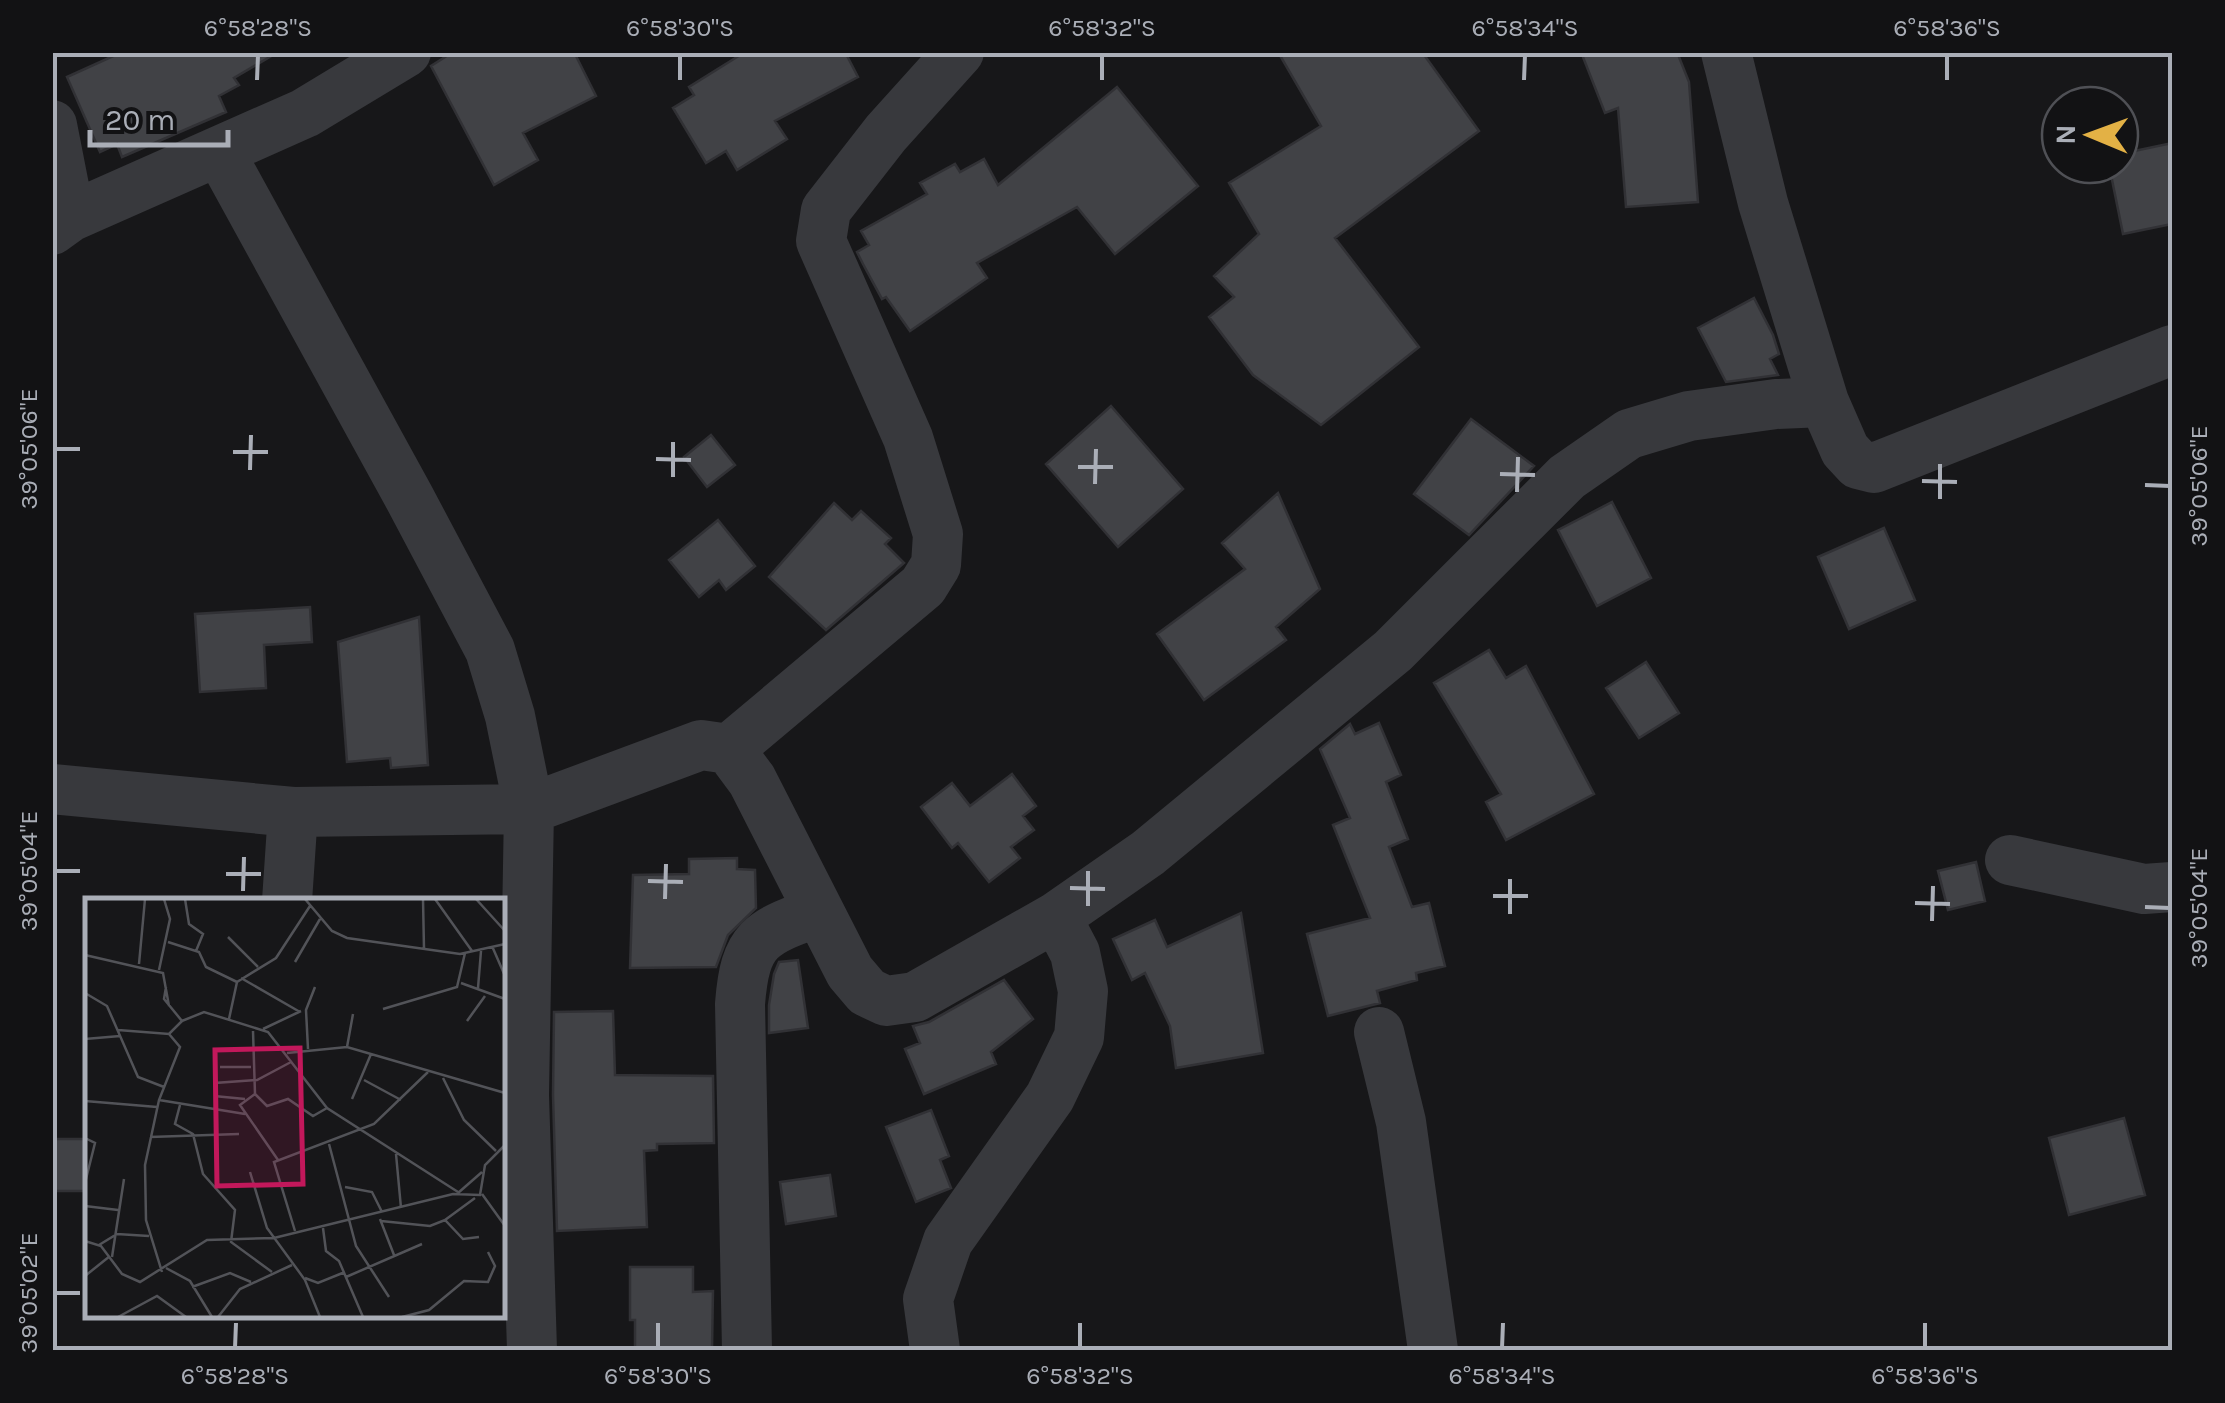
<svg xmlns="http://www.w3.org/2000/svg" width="2225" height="1403" font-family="Karla,sans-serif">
<rect width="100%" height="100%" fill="#171719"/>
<!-- building -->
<path fill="#414246" stroke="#313135" stroke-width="2.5" d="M122 52H278L234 78 239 85 219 96 226 112 122 157 117 144 100 152 67 77Z
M453 52H574L596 96 523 133 538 160 494 185 431 66Z
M745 52H845L858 77 775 121 787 139 737 170 726 151 706 163 673 108 694 95 689 87Z
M1278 52H1422L1479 131 1335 238 1419 347 1321 425 1253 375 1209 317 1234 297 1214 276 1259 234 1229 183 1321 126Z
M1581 52H1677L1689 82 1698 202 1626 207 1618 108 1605 113Z
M1117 87 1198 186 1115 254 1077 207 977 263 987 278 910 331 886 297 882 299 863 264 857 252 869 245 861 231 927 194 920 183 955 164 960 172 984 159 998 185Z
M2172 143V224L2123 234 2109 165H2120V154Z
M1754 298 1773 335 1779 354 1770 359 1778 375 1726 382 1698 328Z
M1111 406 1183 489 1118 547 1046 464Z
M1471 419 1534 466 1469 535 1414 494Z
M711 435 735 465 707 487 684 457Z
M1278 493 1320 589 1276 627 1286 640 1204 700 1157 634 1245 569 1222 543Z
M1612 502 1651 578 1597 606 1558 530Z
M834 503 852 520 861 511 891 538 885 544 904 563 826 630 769 577Z
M718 520 755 566 726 590 719 580 699 597 669 560Z
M1884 528 1915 600 1849 629 1818 557Z
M310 607 312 642 264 645 266 688 200 692 195 614Z
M419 617 428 765 391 768 390 758 347 762 338 642Z
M1489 650 1506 678 1526 666 1594 794 1506 840 1486 802 1501 794 1434 683Z
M1646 662 1679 713 1639 738 1606 688Z
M1379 723 1401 775 1386 782 1408 839 1389 847 1412 907 1429 903 1445 966 1416 973 1417 980 1377 991 1380 1003 1328 1016 1307 934 1370 918 1333 825 1350 818 1320 749 1350 724 1355 734Z
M1012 774 1036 806 1023 816 1034 830 1011 847 1020 858 989 882 958 843 952 848 921 807 952 783 970 806Z
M737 858V869L755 870 756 908 728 935 716 967 630 968 633 875 689 874V859Z
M1976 862 1985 901 1948 910 1938 871Z
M1241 913 1263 1053 1176 1068 1170 1026 1145 973 1132 980 1113 939 1155 920 1167 947Z
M798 960 808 1028 769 1033V1005L774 974 779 962Z
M1004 980 1033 1019 991 1052 996 1064 924 1094 905 1049 920 1043 913 1026 929 1022Z
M613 1011 615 1075 713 1076 714 1143 657 1144V1150L644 1151 647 1227 557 1231 553 1095 554 1012Z
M931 1110 949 1156 940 1160 951 1188 916 1202 886 1127Z
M2124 1118 2145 1195 2069 1215 2049 1138Z
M52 1139H88V1191H52Z
M830 1175 836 1216 786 1224 780 1182Z
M630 1267H693V1292L713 1291 712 1350H635V1320H630Z"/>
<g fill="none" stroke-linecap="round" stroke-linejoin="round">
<!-- street -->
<path stroke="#38393d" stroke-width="50" d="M1726 52 1763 203 1824 402 1845 450 1858 464 1874 468 2172 350
M52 125 70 217
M219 151 409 497 490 650 510 716 529 809 524 1095 532 1350
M52 230 70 217 305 113 406 52
M729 749 923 586 936 565 938 534 908 438 821 241 826 210 886 133 959 52
M52 789 293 812 529 809 701 745 729 749 752 780 850 972 867 992 886 1001 915 997 1056 917 1148 853 1393 651 1567 477 1629 434 1689 416 1776 404 1824 402
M2010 860 2144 889 2172 887
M287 901 293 812
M1379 1032 1401 1122 1433 1350
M747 1350 740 1004C745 939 760 932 819 912
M935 1350 928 1299 948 1241 1050 1097 1079 1037 1083 991 1075 953 1056 917"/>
</g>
<!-- ticks -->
<path fill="none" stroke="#aaaeb7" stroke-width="4" d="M257 80 258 55M680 80V55M1102 80V55M1524 80 1525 55M1947 80V55M55 449H80M233 452H268M656 459 691 460M1078 467H1113M250 470 251 435M1500 474 1535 475M673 477V442M1922 481 1957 482M1095 484 1096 449M2145 485 2170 486M1517 492 1518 457M1940 499V464M55 871H80M226 874H261M648 881 683 882M1070 888 1105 889M243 891 244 857M1493 896H1528M665 899 666 864M1915 903 1950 904M1088 906V871M2145 907 2170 908M1510 914V879M1932 921 1933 886M55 1293H80M235 1348 236 1323M658 1348V1323M1080 1348V1323M1502 1348 1503 1323M1925 1348V1323"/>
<!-- overview -->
<g transform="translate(85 898)">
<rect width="420" height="420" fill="#171719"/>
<path fill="none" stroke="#525358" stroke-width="2.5" d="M100 1 104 26 118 36 111 53M220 1 247 33 262 40 375 56 420 46M338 1 339 51M350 1 387 53M391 1 420 33M143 39 173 69M83 44 114 54 121 69 152 84M407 48 420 78M0 57 78 75 84 108M210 64 235 21M54 66 60 1M74 72 85 21 79 1M156 80 215 114M376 85 420 101M81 89 79 101 97 123 119 114 183 134 242 210 373 294M393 90 396 53M0 95 22 108 53 179 79 189M298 111 372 89 380 55M144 121 152 84 191 60 225 8M382 123 400 98M178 131 216 113M33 132 84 136 97 123M168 133 170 196 155 207 193 262M0 141 35 138M262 149 268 116M223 151 221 112 230 89M202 155 262 149 420 195M135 169H166M358 180 379 222 411 253M279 182 316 202M170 196 182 208 203 201 228 218 242 210M129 198 160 201M267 201 286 156M74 202 160 216M0 203 72 209M95 207 90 226 108 236 118 276 150 312 146 344 187 374M130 211V185L172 182 206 164M65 239 154 236M0 240 10 245 0 285M244 246 271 348 304 399M311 256 316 310M165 274 182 330 220 382 235 419M260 289 287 294 297 314M373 295 397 274M397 296 420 328M0 308 33 312M295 321 309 357M360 322 390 300M296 323 345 328 360 322 378 341 394 339M238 330 241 353 254 363 278 419M210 333 189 264 289 226 343 174M0 343 16 348 37 376 55 384 122 342 189 340 368 296 395 297 400 267 420 247M14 347 32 336 64 338M27 359 39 281M81 370 105 383 127 419M77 374 61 322 60 267 74 202 95 149 84 136M0 378 25 358M261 379 337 346M220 380 233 385 260 374M107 389 145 375 166 384M33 419 72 398 101 419M133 419 155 391 207 367M317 419 344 412 379 383 403 384 410 368 403 354"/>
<path fill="#c2185b" fill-opacity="0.15" stroke="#c2185b" stroke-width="5" d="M215 150 218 286 132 288 130 152Z"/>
<rect width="420" height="420" fill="none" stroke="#aaaeb7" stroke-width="5"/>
</g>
<!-- border -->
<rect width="2225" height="1403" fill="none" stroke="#121214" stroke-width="110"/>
<!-- north arrow -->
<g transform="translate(2090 135) rotate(271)"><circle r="48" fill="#121214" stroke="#4f5055" stroke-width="2.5"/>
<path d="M0-8L18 38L0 25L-18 38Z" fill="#e3b145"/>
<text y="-15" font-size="28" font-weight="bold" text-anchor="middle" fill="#aaaeb7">N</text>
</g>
<!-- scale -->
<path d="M90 130v15h138v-15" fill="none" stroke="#aaaeb7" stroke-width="5"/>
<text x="105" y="130" font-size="30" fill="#aaaeb7" stroke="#121214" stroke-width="8" paint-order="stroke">20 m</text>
<rect x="55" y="55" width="2115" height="1293" fill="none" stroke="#aaaeb7" stroke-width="4"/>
<g font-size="25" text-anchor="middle" fill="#aaaeb7">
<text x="258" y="36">6°58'28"S</text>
<text x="680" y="36">6°58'30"S</text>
<text x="1102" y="36">6°58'32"S</text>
<text x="1525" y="36">6°58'34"S</text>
<text x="1947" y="36">6°58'36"S</text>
<text transform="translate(28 449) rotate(-90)" y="9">39°05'06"E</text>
<text transform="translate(2198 486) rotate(-90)" y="9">39°05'06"E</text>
<text transform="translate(28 871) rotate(-90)" y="9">39°05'04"E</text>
<text transform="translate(2198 908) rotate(-90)" y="9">39°05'04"E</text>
<text transform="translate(28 1293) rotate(-90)" y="9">39°05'02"E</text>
<text x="235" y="1384">6°58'28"S</text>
<text x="658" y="1384">6°58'30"S</text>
<text x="1080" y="1384">6°58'32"S</text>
<text x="1502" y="1384">6°58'34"S</text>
<text x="1925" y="1384">6°58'36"S</text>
</g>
</svg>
